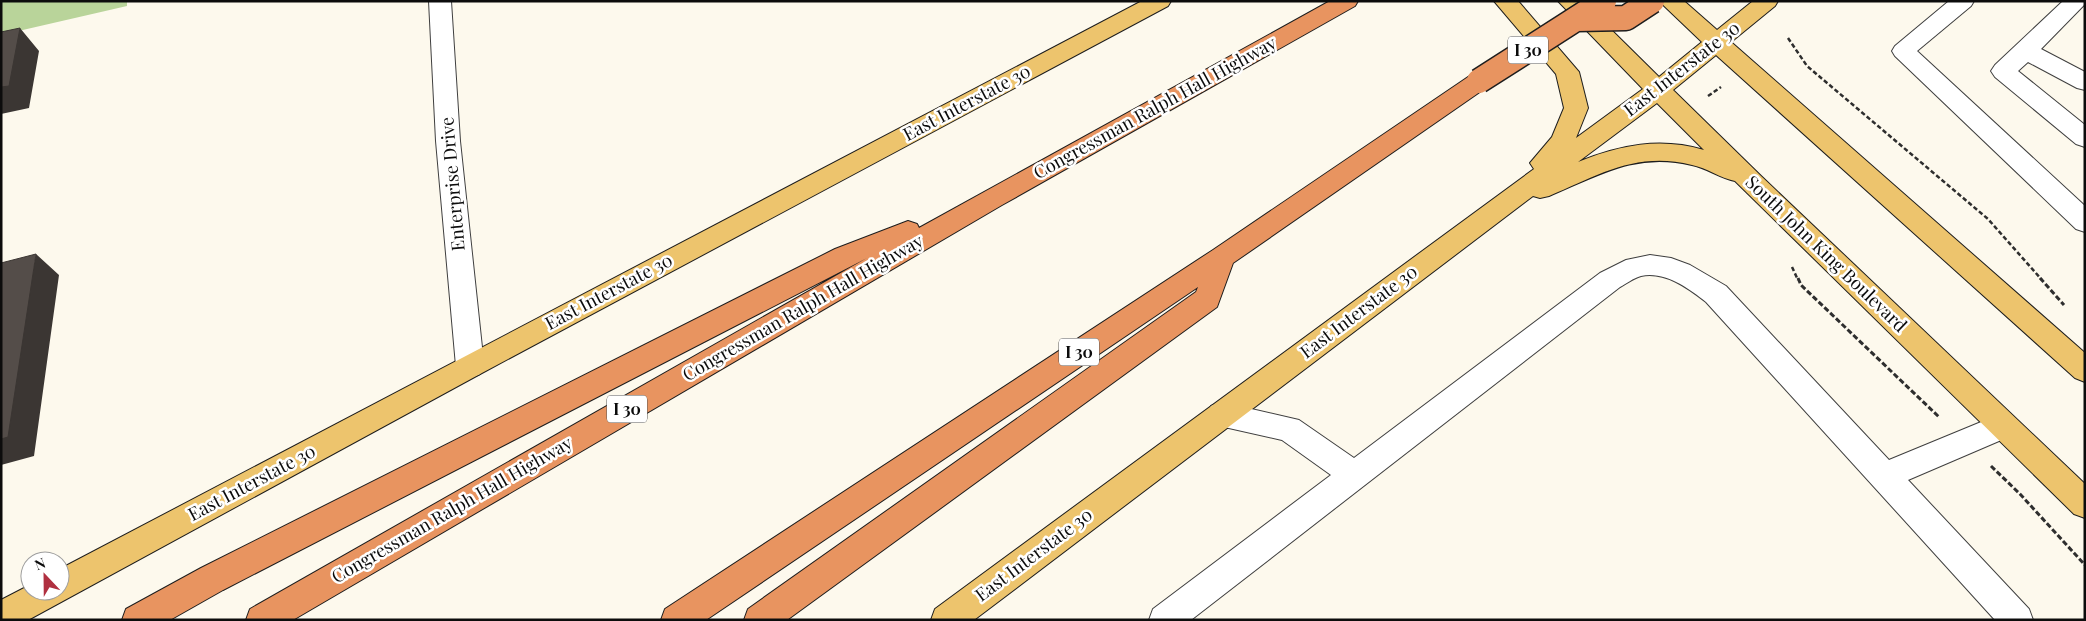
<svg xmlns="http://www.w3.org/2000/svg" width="2086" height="621" font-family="'Playfair Display',serif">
<rect width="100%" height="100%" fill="#fdf9ed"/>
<!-- forest -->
<path fill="#b9d49a" d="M1 1H127V6L1 35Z"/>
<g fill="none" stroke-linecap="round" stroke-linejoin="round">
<!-- minor casing -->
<g stroke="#3f3f3f" stroke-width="2">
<path id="minor" d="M429 1H451L460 141 484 366 480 374 470 378 460 374 456 366 436 141Z
M1949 1H1974L1971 6 1917 51 2085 206V232L2076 229 1895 56 1892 51 1895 46Z
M2063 1H2085V4L2041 49 2085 72V90L2077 88 2028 62 2018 71 2085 125V147L2076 144 1995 77 1991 71 1995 65Z
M1650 255 1671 258 1690 265 1726 286 1889 460 2003 413 2013 417 2018 426 2013 435 1908 480 2029 609 2033 620H1995L1706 302C1688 288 1665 271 1641 276 1633 278 1626 284 1620 287L1191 620H1149L1153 609 1331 475 1282 440 1211 424 1206 415 1211 406 1221 402 1299 420 1354 458 1600 273 1626 260Z"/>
</g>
<!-- major casing -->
<g stroke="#1d1d1d" stroke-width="2">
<path id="major" d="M1142 1H1171L1168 6 480 374 28 620H1V600L30 585V591H60V569Z
M1494 1H1518L1579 72 1588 108 1576 138 1643 89 1558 1H1582L1659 77 1702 42 1659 1H1684L1717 30 1753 1H1778L1775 6 1731 42 2085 353V382L2075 378 1716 55 1673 90 1761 176 2085 484V518L2074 514 1735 181C1720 178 1707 168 1692 165 1636 151 1599 175 1549 196L1540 198 1533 196 974 620H931L935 609 1534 169 1530 163 1552 137 1564 108 1556 74ZM1657 103 1704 150C1660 137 1620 145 1578 162Z"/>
</g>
<!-- highway casing -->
<g stroke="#1d1d1d" stroke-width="2">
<path id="highway" d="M1330 1H1358L1355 6 1002 205 293 620H246L250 609 867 258 223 590 170 620H122L126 609 201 568 835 249 908 221 917 224 919 228Z
M1479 73 1487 75 1491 81 1487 87 1233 263 1217 307 787 620H744L748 609 1196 292 1198 287 706 620H661L665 609 1213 250 1471 75Z"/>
</g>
<!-- path-far1 -->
<path stroke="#2e2e2e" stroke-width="2.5" stroke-dasharray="4.5 2.5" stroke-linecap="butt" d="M1788 38 1807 66 1988 219 2042 280
M1708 96 1721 87
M1792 267 1798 280"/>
<!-- path -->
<path stroke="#2e2e2e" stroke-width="3" stroke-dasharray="5.5 2.5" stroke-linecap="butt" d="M1798 278 1801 285 1939 417
M2040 278 2064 305
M1991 466 2020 494 2085 565"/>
<!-- minor -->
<use href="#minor" fill="#fff" fill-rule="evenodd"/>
<!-- major -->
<use href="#major" fill="#edc46d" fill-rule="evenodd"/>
<!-- highway -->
<use href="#highway" fill="#e89460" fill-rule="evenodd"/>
<!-- highway-bridge casing -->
<g stroke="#1d1d1d" stroke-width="27" stroke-linecap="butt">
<path id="highway-bridge" d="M1577 19 1626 18 1652 1
M1479 81 1604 1"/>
</g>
<!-- highway-bridge -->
<use href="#highway-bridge" stroke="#e89460" stroke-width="24"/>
</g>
<!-- shaded-wall -->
<path fill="#3b3633" d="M20 28 39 51 29 108 1 114V87Z
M36 254 59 275 34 456 1 465V439Z"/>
<!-- building -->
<path fill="#544d49" stroke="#3b3633" d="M20 28 9 86 1 87V32Z
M36 254 8 437 1 439V263Z"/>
<g text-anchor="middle" stroke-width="5" stroke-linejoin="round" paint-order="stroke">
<!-- shield labels -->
<g fill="#fff" stroke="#555" stroke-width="1">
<rect x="1508" y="36.5" width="40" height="27" rx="4"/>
<rect x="1059" y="338.5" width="40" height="27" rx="4"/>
<rect x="607" y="395.5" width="40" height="27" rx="4"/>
</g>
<g font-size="16" font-weight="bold" fill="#0c0c0c">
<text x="1528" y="56">I 30</text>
<text x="1079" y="358">I 30</text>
<text x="627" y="415">I 30</text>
</g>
<!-- street labels -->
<g font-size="18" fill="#0c0c0c" stroke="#fff">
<text transform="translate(1682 69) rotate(-38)" y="6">East Interstate 30</text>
<text transform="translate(967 103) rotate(-28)" y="6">East Interstate 30</text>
<text transform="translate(1155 108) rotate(-29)" y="6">Congressman Ralph Hall Highway</text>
<text transform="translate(453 184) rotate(-95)" y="6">Enterprise Drive</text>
<text transform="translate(1826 254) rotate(44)" y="6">South John King Boulevard</text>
<text transform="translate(609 292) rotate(-28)" y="6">East Interstate 30</text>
<text transform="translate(803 308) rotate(-30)" y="6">Congressman Ralph Hall Highway</text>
<text transform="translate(1359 312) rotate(-37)" y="6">East Interstate 30</text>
<text transform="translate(252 483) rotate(-28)" y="6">East Interstate 30</text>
<text transform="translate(452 510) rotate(-30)" y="6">Congressman Ralph Hall Highway</text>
<text transform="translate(1034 555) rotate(-37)" y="6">East Interstate 30</text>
</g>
</g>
<!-- border -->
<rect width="2086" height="621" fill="none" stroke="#0c0c0c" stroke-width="5"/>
<!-- north arrow -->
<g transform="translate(45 576) rotate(338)"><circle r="24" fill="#ffffff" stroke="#9e9e9e"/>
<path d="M0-4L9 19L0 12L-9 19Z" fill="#b03040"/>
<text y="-8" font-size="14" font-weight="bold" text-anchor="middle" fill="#0c0c0c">N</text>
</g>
</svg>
